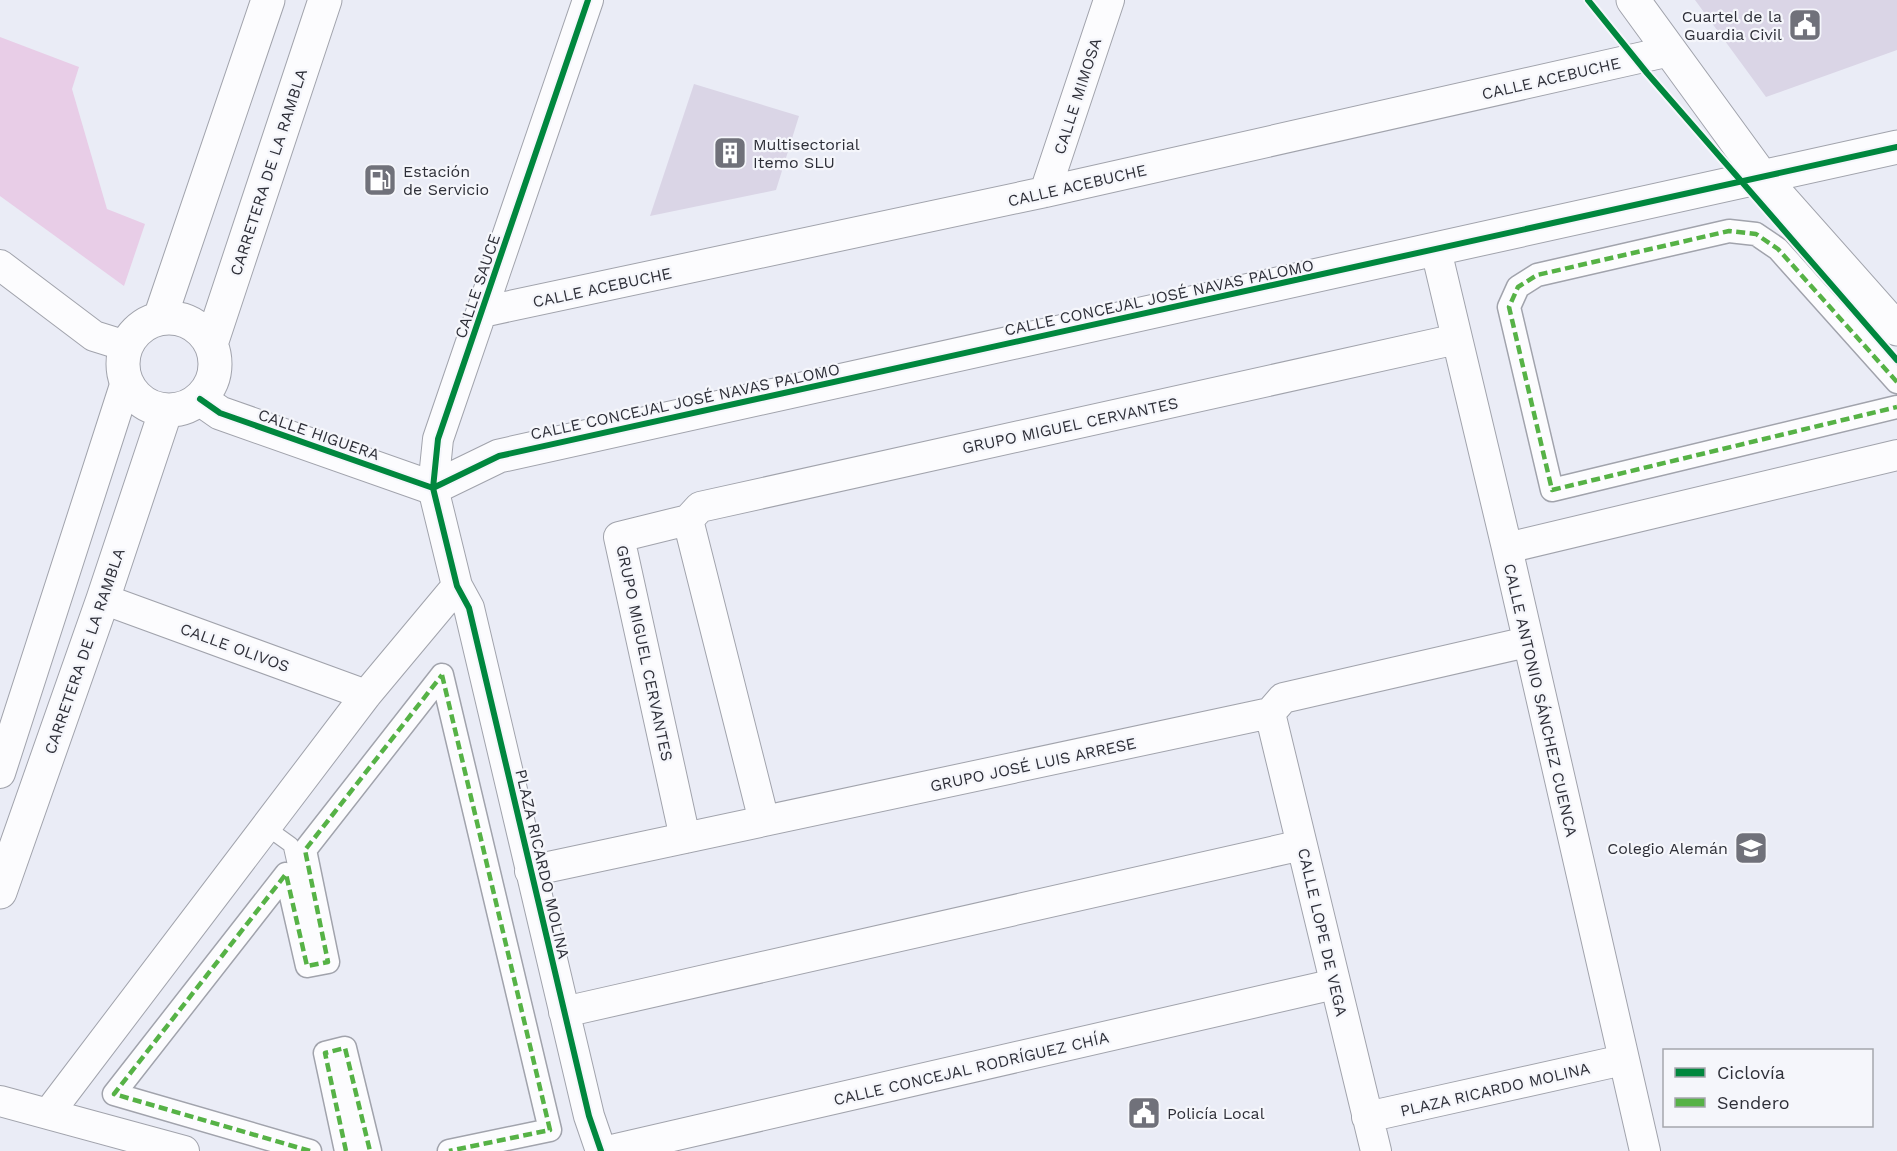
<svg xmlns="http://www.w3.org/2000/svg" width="1897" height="1151" font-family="'Work Sans',sans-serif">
<rect width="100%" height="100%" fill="#eaecf6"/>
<!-- green -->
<path fill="#e8cde7" d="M0 37 79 67 72 89 107 209 145 224 124 286 0 196Z"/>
<!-- building -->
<path fill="#dad5e6" d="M1695 0H1897V50L1766 97Z
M694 84 799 116 776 190 650 216Z"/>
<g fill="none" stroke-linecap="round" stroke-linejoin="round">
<!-- service casing -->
<g stroke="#a1a3ac" stroke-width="17">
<path id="service" d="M266 827 291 845 310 929
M348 1107 358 1151"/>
</g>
<!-- pedestrian casing -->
<g stroke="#a1a3ac" stroke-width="25">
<path id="pedestrian" d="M1897 382 1778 249 1756 234 1729 231 1537 275 1518 287 1509 307 1552 490 1897 407
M442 675 550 1130 449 1151
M310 1151 114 1094 286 874 307 966 328 962 305 850 442 675
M346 1151 325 1053 345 1048 370 1151"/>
</g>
<!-- minor casing -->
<g stroke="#a1a3ac" stroke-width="32">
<path id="minor" d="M588 0 438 439 433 488 457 586 469 608 589 1116 601 1151
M1045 192 1109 0
M1436 250 1507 548 1645 1151
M0 265 94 336 126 346
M482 312 1045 192 1670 51
M1507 548 1897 455
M103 599 366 695
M1270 713 1376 1151
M0 773 126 382
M764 821 688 520 700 507 1457 339
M685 838 619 537 688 520
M530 871 1270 713 1283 698 1527 642
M564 1012 1302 845
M0 1101 184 1151
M48 1114 366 695 457 586
M1367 1117 1623 1060
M607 1151 1335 984"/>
</g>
<!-- tertiary casing -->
<g stroke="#a1a3ac" stroke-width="35">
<path id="tertiary" d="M1633 0 1762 177 1897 329
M123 364a46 46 0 1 1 92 0a46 46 0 1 1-92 0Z
M160 318 268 0
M211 344 325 0
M200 399 220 413 433 488 499 456 1897 147
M0 892 103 599 166 410"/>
</g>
<!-- service -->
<use href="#service" stroke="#fcfcfe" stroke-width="15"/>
<!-- pedestrian -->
<use href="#pedestrian" stroke="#fcfcfe" stroke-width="22"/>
<!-- minor -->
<use href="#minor" stroke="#fcfcfe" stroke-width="30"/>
<!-- tertiary -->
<use href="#tertiary" stroke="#fcfcfe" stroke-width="33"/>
<!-- quiet -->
<path stroke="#56b246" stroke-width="4.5" stroke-dasharray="9 4.5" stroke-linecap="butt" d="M1897 382 1778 249 1756 234 1729 231 1537 275 1518 287 1509 307 1552 490 1897 407
M442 675 550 1130 449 1151
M310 1151 114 1094 286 874 307 966 328 962 305 850 442 675
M346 1151 325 1053 345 1048 370 1151"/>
<!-- cycleway casing -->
<g stroke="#f5f6fb" stroke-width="10">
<path id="cycleway" d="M588 0 438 439 433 488 457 586 469 608 589 1116 601 1151
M1588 0 1647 73 1897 360
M200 399 220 413 433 488 499 456 1897 147"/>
</g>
<!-- cycleway -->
<use href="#cycleway" stroke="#00873e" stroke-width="6"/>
</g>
<!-- icons -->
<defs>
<g id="civic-square" transform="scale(1.725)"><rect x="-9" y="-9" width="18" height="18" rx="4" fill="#70717a" stroke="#f5f6fb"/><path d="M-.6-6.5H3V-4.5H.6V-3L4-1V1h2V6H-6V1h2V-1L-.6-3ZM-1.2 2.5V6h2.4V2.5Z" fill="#fff"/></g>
<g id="building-square" transform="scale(1.725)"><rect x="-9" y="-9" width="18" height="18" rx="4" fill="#70717a" stroke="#f5f6fb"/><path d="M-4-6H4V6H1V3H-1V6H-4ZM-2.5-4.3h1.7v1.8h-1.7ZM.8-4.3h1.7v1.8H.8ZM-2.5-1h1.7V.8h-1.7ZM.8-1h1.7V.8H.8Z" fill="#fff"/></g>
<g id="fuel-square" transform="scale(1.725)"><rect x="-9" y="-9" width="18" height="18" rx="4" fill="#70717a" stroke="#f5f6fb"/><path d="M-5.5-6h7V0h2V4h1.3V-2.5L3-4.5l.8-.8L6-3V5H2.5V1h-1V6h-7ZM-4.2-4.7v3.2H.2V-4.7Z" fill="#fff"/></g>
<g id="school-square" transform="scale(1.725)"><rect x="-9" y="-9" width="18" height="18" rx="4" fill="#70717a" stroke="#f5f6fb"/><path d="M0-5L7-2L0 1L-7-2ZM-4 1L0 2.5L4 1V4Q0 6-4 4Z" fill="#fff"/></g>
</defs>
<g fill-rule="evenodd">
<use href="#civic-square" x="1805" y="25"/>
<use href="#building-square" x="730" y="153"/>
<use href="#fuel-square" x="380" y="180"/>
<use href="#school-square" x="1751" y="848"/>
<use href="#civic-square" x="1144" y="1113"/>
</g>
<g text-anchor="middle" stroke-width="4.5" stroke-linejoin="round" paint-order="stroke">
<!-- poi labels -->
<g font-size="16" fill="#2e2f38" stroke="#f5f6fb" text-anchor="start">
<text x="1782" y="22" text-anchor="end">Cuartel de la<tspan x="1782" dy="18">Guardia Civil</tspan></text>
<text x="753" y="150">Multisectorial<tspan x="753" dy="18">Itemo SLU</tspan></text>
<text x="403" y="177">Estación<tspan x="403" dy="18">de Servicio</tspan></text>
<text x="1728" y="854" text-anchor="end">Colegio Alemán</text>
<text x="1167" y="1119">Policía Local</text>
</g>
<!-- street labels -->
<g font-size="16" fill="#2e2f38" stroke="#f5f6fb">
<text transform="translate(1551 78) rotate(-13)" y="6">CALLE ACEBUCHE</text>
<text transform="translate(1077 96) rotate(-72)" y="6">CALLE MIMOSA</text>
<text transform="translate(268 172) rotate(-72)" y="6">CARRETERA DE LA RAMBLA</text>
<text transform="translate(1077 185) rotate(-13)" y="6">CALLE ACEBUCHE</text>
<text transform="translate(477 286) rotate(-71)" y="6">CALLE SAUCE</text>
<text transform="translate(602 287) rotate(-12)" y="6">CALLE ACEBUCHE</text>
<text transform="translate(1159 297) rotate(-12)" y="6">CALLE CONCEJAL JOSÉ NAVAS PALOMO</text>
<text transform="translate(685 401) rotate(-12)" y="6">CALLE CONCEJAL JOSÉ NAVAS PALOMO</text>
<text transform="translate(1070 425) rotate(-12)" y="6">GRUPO MIGUEL CERVANTES</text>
<text transform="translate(319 434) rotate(19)" y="6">CALLE HIGUERA</text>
<text transform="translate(235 647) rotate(20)" y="6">CALLE OLIVOS</text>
<text transform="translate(84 651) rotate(-71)" y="6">CARRETERA DE LA RAMBLA</text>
<text transform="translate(645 653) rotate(78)" y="6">GRUPO MIGUEL CERVANTES</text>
<text transform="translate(1541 700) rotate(77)" y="6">CALLE ANTONIO SÁNCHEZ CUENCA</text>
<text transform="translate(1033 764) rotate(-12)" y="6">GRUPO JOSÉ LUIS ARRESE</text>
<text transform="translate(543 864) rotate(77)" y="6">PLAZA RICARDO MOLINA</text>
<text transform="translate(1323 932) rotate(77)" y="6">CALLE LOPE DE VEGA</text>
<text transform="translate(971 1068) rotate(-13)" y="6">CALLE CONCEJAL RODRÍGUEZ CHÍA</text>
<text transform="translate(1495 1089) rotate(-13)" y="6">PLAZA RICARDO MOLINA</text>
</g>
</g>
<!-- legend -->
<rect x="1663" y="1049" width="210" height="78" fill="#f5f6fb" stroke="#a5a6ad" stroke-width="1.5"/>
<rect x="1675" y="1068" width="30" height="9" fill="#00873e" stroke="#a5a6ad" stroke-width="1.5"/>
<text x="1717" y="1079" font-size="18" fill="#2e2f38">Ciclovía</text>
<rect x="1675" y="1098" width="30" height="9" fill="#56b246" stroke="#a5a6ad" stroke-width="1.5"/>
<text x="1717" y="1109" font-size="18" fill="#2e2f38">Sendero</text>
</svg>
